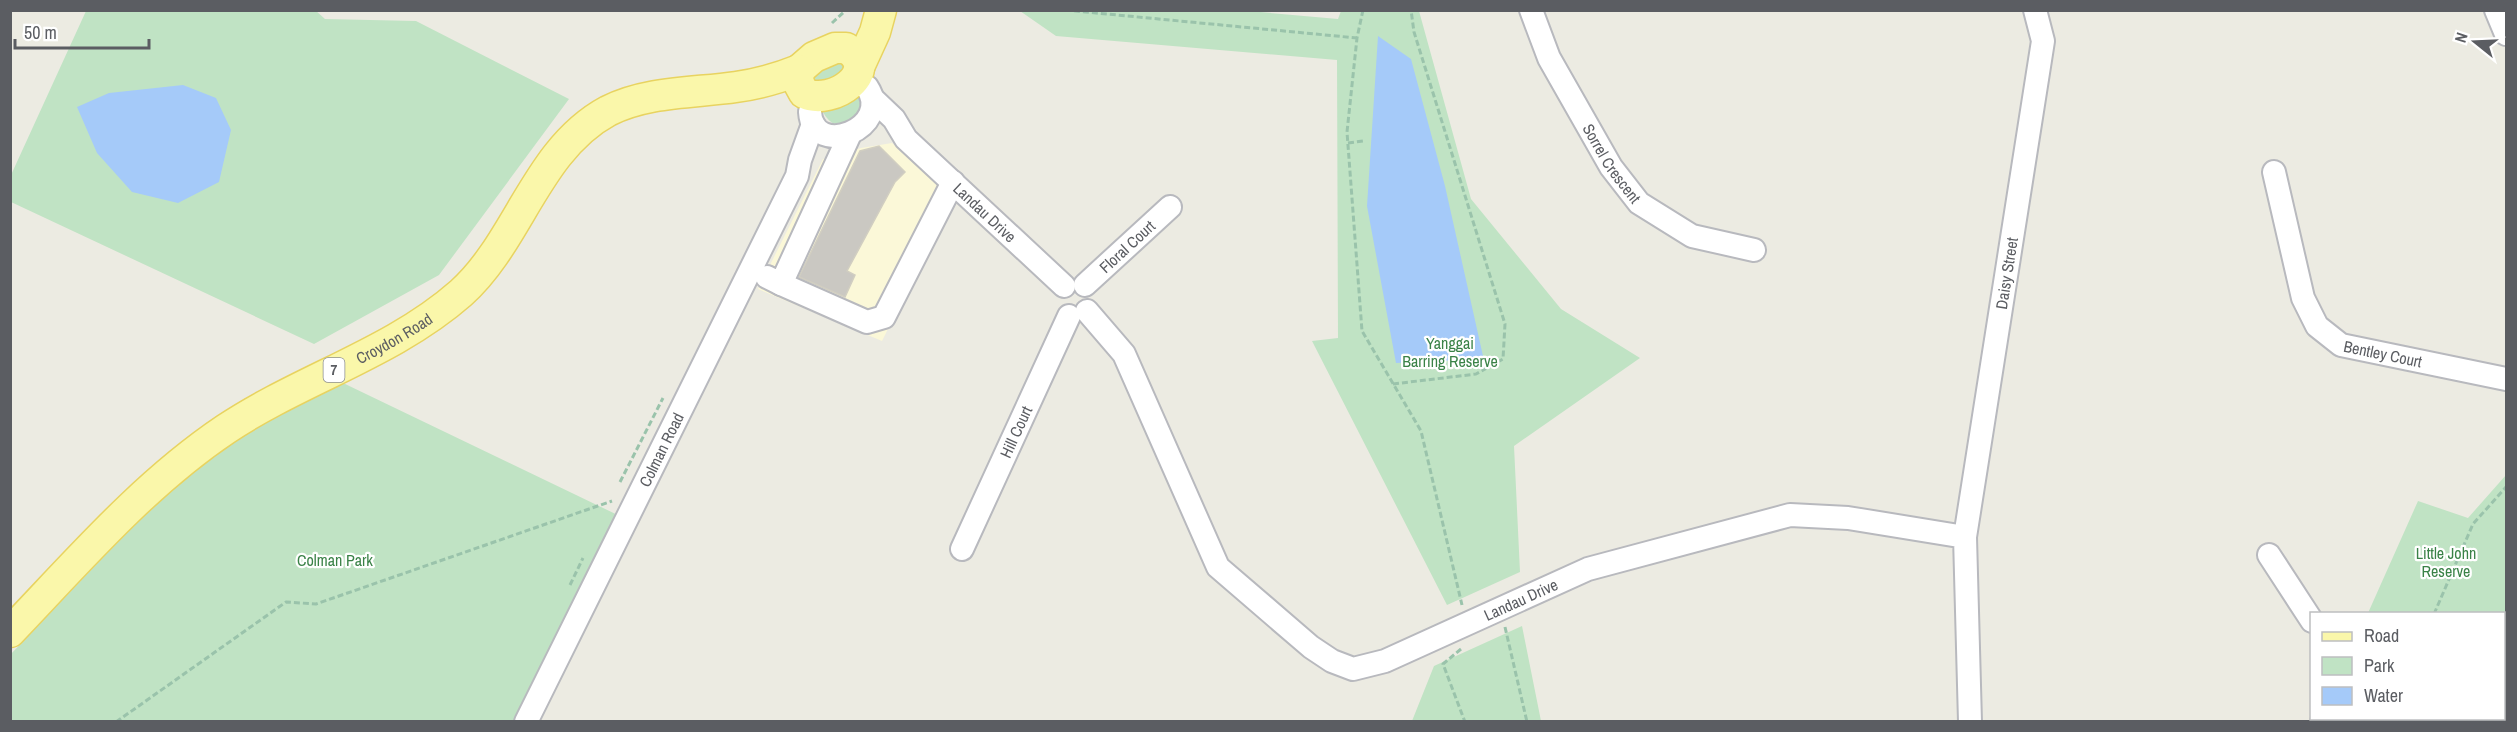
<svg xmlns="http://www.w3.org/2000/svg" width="2517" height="732" font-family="'Archivo Narrow',sans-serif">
<rect width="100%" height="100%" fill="#ecebe2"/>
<!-- commercial -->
<path fill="#fbf8d8" d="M892 143 953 198 882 341 758 289 823 159 861 148Z"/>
<!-- green -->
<path fill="#c0e3c4" d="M315 10 325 19 416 21 569 99 439 275 314 344 11 202V175L86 11Z
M1238 10 1338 19 1341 11H1419L1471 199 1561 309 1640 358 1514 446 1520 572 1447 605 1312 341 1338 338 1337 60 1056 36 1020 11Z
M842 61 846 72 828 84 811 81 813 72Z
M854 94 866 96 853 127C835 125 829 125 821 108Z
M341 382 626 519 526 721H11L10 655 224 430Z
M2506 475V721H2415L2411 719 2504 718V614L2368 613 2418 501 2468 518Z
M1522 626 1541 721H1412L1434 666Z"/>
<!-- water -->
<path fill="#a5caf9" d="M1378 36 1411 59 1445 186 1483 356 1446 361 1396 363 1367 206Z
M183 85 216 98 231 130 219 182 178 203 132 192 97 153 77 107 109 93Z"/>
<!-- building -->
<path fill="#cac8c2" stroke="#d1cec1" stroke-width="1.5" d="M879 146 905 172 895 182 847 271 855 275 845 297 799 277 860 151Z"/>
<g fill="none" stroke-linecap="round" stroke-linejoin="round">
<!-- minor casing -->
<g stroke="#b8b9be" stroke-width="26">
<g id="minor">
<path id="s1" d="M1531 10 1549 58 1611 167 1639 203 1692 236 1754 250"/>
<path d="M2496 10 2506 34"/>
<path id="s2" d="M873 99 894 119 906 139 1064 286"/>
<path d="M810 112C813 160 894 128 867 87"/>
<path id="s3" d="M2274 172 2303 298 2317 326 2341 345 2506 379"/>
<path d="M767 277 781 284 850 134"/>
<path d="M781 284 867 322 884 317 953 182"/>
<path id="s4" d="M1085 285 1170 207"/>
<path id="s5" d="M1087 311 1124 354 1218 567 1311 647 1332 661 1353 669 1385 661 1588 569 1790 515 1848 518 1965 537 1970 722"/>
<path id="s6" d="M1965 537 2043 41 2035 10"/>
<path id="s7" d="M962 549 1069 316"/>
<path d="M2269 555 2312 621"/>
<path d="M2390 718 2393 722"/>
<path id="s8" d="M526 722 797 176 800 160 813 124"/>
<path d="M2322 722 2325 718"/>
</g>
</g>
<!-- major casing -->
<g stroke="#e8d360" stroke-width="33">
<g id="major">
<path d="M835 48H846C883 70 833 107 804 93L798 82 799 70 814 57Z"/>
<path d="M859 67 875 32 881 10"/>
<path id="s9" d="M10 632C78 561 144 484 226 429 301 379 393 353 461 293 519 241 536 150 608 111 647 91 695 93 736 87 758 84 779 78 799 70"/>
</g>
</g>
<!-- path -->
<path stroke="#9ac3ab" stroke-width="3" stroke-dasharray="6 3" stroke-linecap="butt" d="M1065 10 1357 38
M1363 10 1357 38 1347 132 1362 331 1421 431 1462 605
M832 23 846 10
M1348 143 1363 141
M1393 384 1476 374 1503 359 1505 324 1414 32 1411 10
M620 482 663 398
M570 585 583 558
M2434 614 2473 524 2506 487
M1505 627 1527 722
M1461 649 1443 664 1465 722
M116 722 286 602 316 604 612 501"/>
<!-- minor -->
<use href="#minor" stroke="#fff" stroke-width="22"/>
<!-- major -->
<use href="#major" stroke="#faf7aa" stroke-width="30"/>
</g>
<g text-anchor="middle" stroke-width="4.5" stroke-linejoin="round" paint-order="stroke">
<!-- shield labels -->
<rect fill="#fff" stroke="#8c8e91" stroke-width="1.5" x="323.5" y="358" width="21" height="24" rx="4.5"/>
<g font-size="15" font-weight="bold" fill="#5b5d62">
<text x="334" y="375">7</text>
</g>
<!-- street labels -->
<g font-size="16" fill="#5b5d62" stroke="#fff">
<text dy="6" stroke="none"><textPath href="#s1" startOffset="174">Sorrel Crescent</textPath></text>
<text dy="6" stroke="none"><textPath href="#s2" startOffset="160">Landau Drive</textPath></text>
<text dy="6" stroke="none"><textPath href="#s4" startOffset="57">Floral Court</textPath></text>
<text dy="6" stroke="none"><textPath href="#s6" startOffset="267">Daisy Street</textPath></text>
<text dy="6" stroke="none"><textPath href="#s9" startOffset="488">Croydon Road</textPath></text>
<text dy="6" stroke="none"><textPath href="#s3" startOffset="234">Bentley Court</textPath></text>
<text dy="6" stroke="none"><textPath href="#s7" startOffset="129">Hill Court</textPath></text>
<text dy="6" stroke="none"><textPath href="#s8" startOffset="304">Colman Road</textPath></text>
<text dy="6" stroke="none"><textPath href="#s5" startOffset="642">Landau Drive</textPath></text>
</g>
<!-- park labels -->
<g font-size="16" fill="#3a8247" stroke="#fff">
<text x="1450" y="349">Yanggai<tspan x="1450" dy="18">Barring Reserve</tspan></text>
<text x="2446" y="559">Little John<tspan x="2446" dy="18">Reserve</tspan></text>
<text x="335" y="566">Colman Park</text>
</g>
</g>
<!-- border -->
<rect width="2517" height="732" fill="none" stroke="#5b5d62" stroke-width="24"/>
<!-- legend -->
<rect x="2310" y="612" width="195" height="108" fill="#ffffff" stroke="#bdbec0" stroke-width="1.5"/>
<rect x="2322" y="632" width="30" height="9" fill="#faf7aa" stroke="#bdbec0" stroke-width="1.5"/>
<text x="2364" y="642" font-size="18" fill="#5b5d62">Road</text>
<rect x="2322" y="657" width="30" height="18" fill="#c0e3c4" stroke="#bdbec0" stroke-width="1.5"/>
<text x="2364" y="672" font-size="18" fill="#5b5d62">Park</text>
<rect x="2322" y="687" width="30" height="18" fill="#a5caf9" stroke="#bdbec0" stroke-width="1.5"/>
<text x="2364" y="702" font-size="18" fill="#5b5d62">Water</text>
<!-- north arrow -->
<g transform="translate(2475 42) rotate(288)" stroke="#ffffff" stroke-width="4.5" paint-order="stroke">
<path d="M0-4.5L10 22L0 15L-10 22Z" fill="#5b5d62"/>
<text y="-9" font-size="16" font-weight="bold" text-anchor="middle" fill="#5b5d62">N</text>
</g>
<!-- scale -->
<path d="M15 39v9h134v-9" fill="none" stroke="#5b5d62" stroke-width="3"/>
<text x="24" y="39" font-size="18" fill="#5b5d62" stroke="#ffffff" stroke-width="4.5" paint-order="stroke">50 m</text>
</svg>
